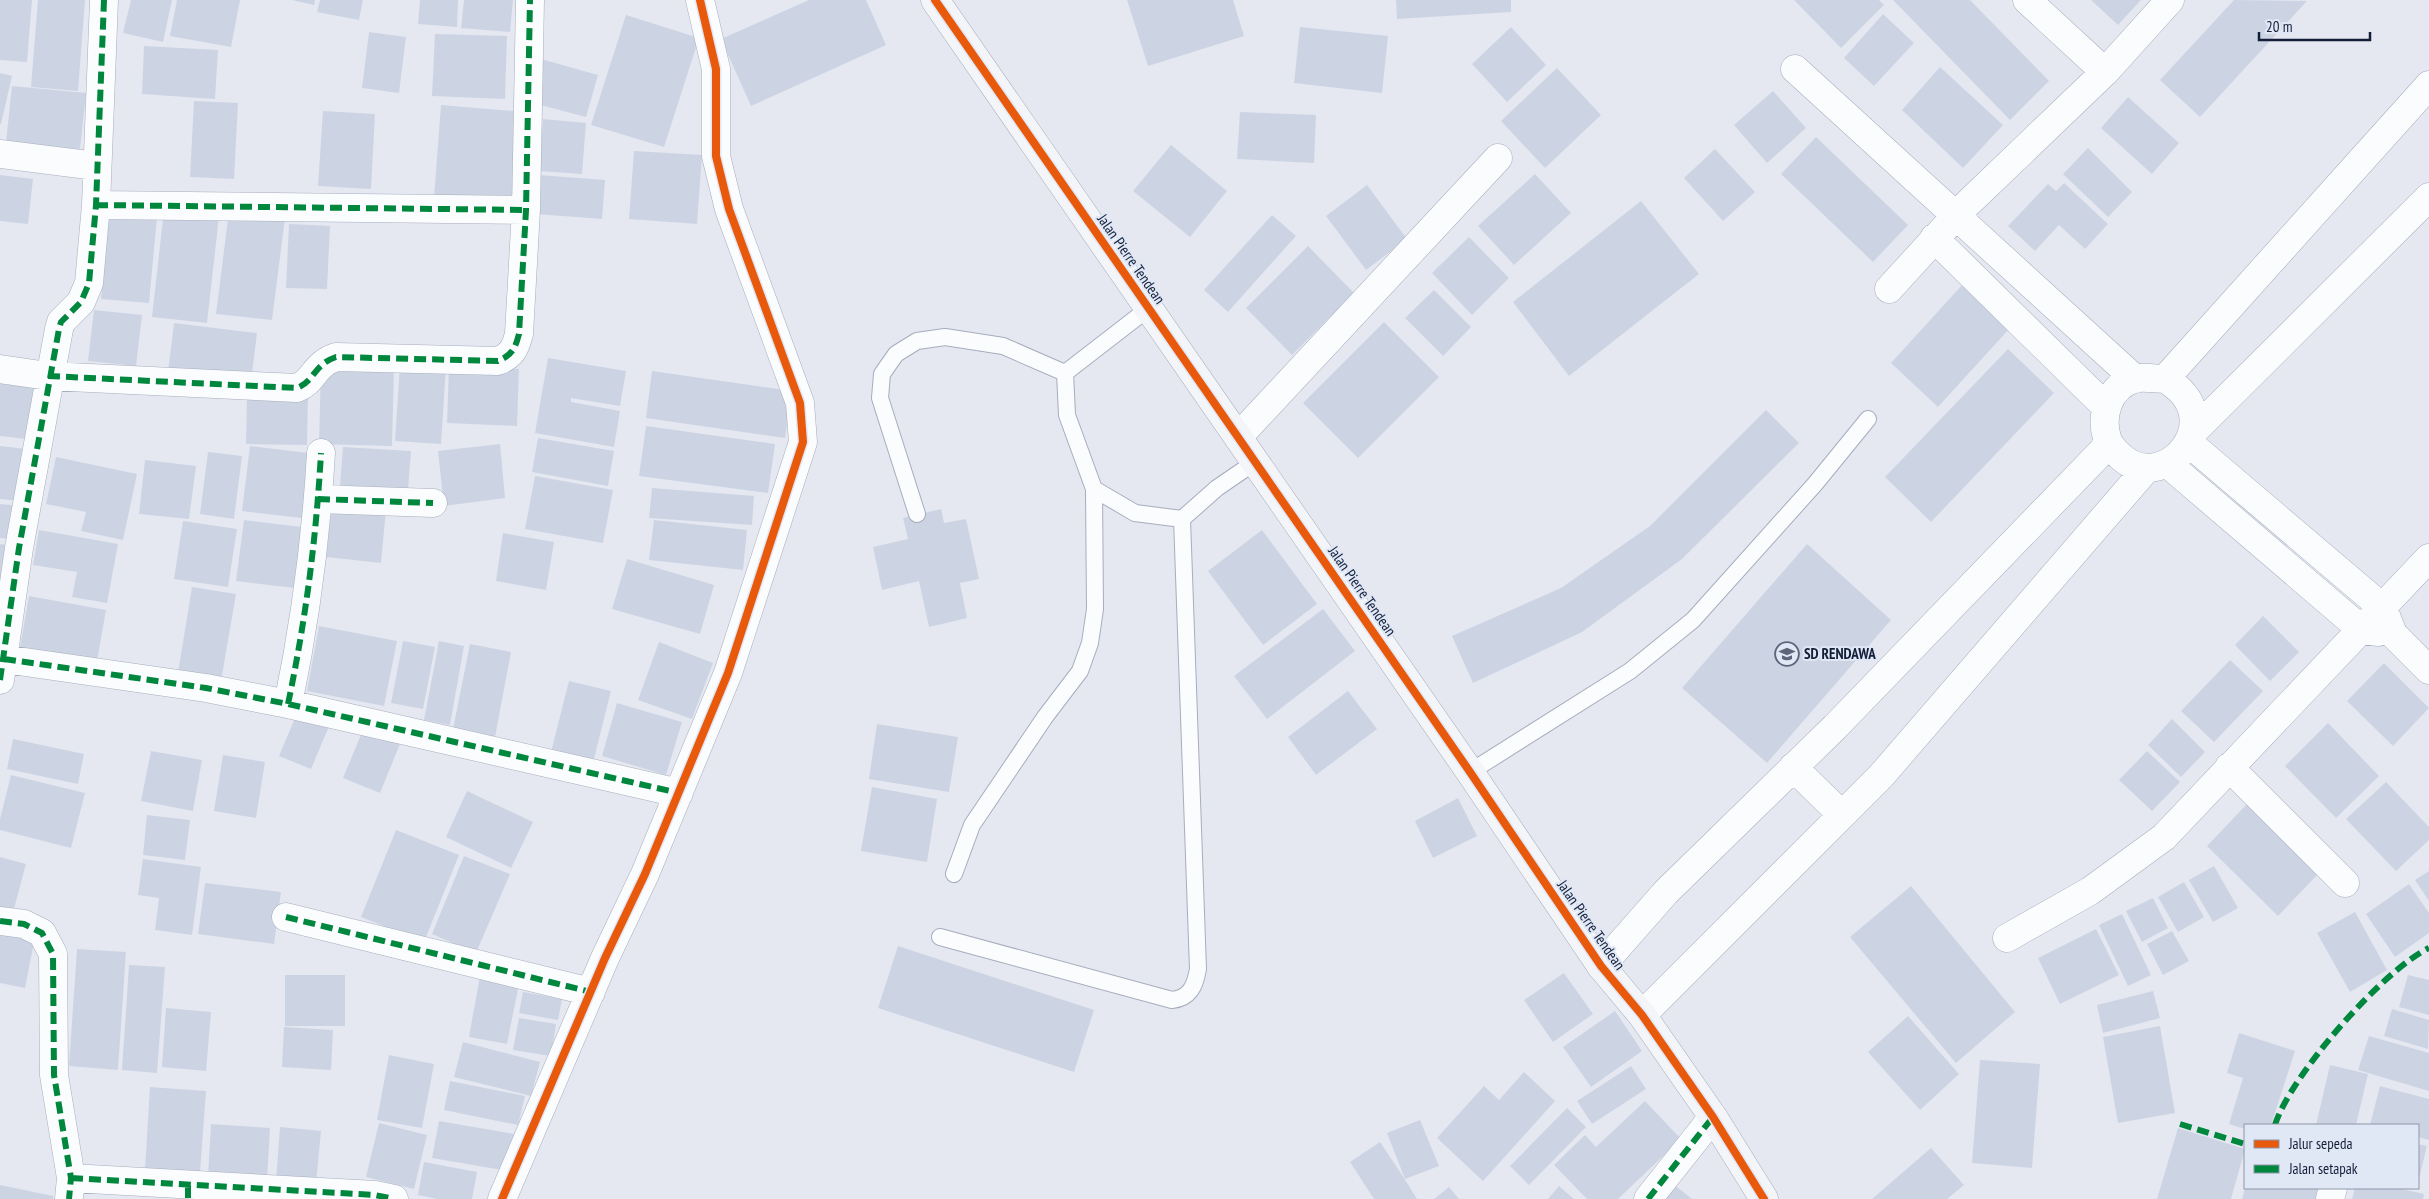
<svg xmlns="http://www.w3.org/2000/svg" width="2429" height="1199" font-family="'PT Sans Narrow',sans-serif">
<rect width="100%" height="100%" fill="#e5e8f0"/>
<!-- building -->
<path fill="#ccd4e4" d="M0 0H32L27 62 0 60Z
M38 0H85L78 91 31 87Z
M131 0H172L163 42 123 33Z
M177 0H240L231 47 170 36Z
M292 0H315L314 5Z
M320 0H363L359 20 317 12Z
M420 0H458L457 27 418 24Z
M464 0H513L510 32 461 28Z
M809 0H866L886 45 751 106 721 39Z
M1127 0H1233L1244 36 1148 66Z
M1396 0H1511V12L1397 19Z
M1794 0H1879L1884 5 1841 48Z
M1893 0H1970L2049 81 2010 120Z
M2091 0H2141L2118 25Z
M2234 0 2307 1 2200 117 2160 80Z
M1883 14 1914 43 1874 86 1844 58Z
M626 15 699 38 664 147 591 125Z
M1300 27 1388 36 1382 93 1294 83Z
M1511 27 1546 65 1507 102 1472 64Z
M369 32 406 37 399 93 362 88Z
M435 34 507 36 505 99 432 96Z
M144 46 218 50 215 99 142 94Z
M541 59 598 75 586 117 529 102Z
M1940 67 2003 125 1963 168 1902 110Z
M1557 68 1601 115 1545 168 1501 121Z
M0 73 12 76 1 124H0Z
M12 86 86 93 80 149 6 142Z
M1773 91 1806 128 1767 163 1734 125Z
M2128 97 2179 143 2152 174 2101 128Z
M194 101 238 103 234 179 190 177Z
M441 105 526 112 519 204 434 198Z
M323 111 375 114 371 189 318 186Z
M1240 112 1316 115 1314 163 1237 159Z
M543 119 586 123 582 174 539 171Z
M1816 137 1908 225 1873 262 1781 174Z
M1171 145 1227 191 1190 237 1133 191Z
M2088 148 2132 192 2108 217 2063 174Z
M1715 149 1755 192 1723 221 1684 178Z
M634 151 702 155 697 224 629 219Z
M1535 174 1571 213 1514 265 1478 226Z
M0 175 33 179 28 224 0 221Z
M539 175 605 180 602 219 536 214Z
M2064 183 2108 224 2085 249 2059 225 2035 251 2008 226 2048 184 2056 191Z
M1367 185 1407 239 1366 270 1326 216Z
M1641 201 1699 274 1569 376 1513 302Z
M164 210 219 217 207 323 152 317Z
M229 211 285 218 272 320 216 314Z
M109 213 157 217 149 303 101 299Z
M1272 215 1296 236 1228 312 1204 290Z
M289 224 330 226 327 289 286 288Z
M1469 237 1509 278 1472 315 1432 273Z
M1308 246 1354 293 1292 355 1246 308Z
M1963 284 2010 328 1938 407 1891 363Z
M1434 290 1471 327 1443 356 1405 318Z
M94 310 142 315 136 366 88 361Z
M1384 322 1439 377 1358 458 1303 403Z
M174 323 257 333 251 382 168 372Z
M2008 349 2054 393 1931 522 1885 477Z
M548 358 626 371 620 406 571 398V402L620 411 614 447 535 433Z
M400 364 446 367 441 444 395 441Z
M321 365 394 367 392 446 319 444Z
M449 366 519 369 517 426 447 423Z
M652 371 792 391 785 438 646 418Z
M0 378 41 383 34 440 0 436Z
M247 391 308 393 307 445 246 444Z
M1766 410 1799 443 1682 559 1582 632 1473 683 1452 636 1561 588 1650 526Z
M646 426 775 444 768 493 639 476Z
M538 438 614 451 608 486 532 472Z
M500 444 505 498 444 506 438 451Z
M0 446 26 449 20 501 0 499Z
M250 446 317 454 310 519 242 511Z
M343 447 411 451 408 490 340 486Z
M208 452 242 456 234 519 200 514Z
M56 457 137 474 123 540 81 531 86 512 46 504Z
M145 460 196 466 189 519 139 514Z
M535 476 613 490 603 543 525 529Z
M652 488 754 496 752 525 649 518Z
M0 504 21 506 18 540 0 538Z
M332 504 386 510 381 563 326 557Z
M941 509 944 523 966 519 979 579 960 583 967 618 929 627 919 581 882 590 873 547 908 539 903 518Z
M244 520 310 528 303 589 236 581Z
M654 520 747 530 743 570 649 560Z
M183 521 237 529 228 587 174 579Z
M39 530 118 544 107 603 72 597 77 572 33 565Z
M1262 530 1317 604 1263 645 1208 571Z
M503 533 554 542 546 590 496 581Z
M0 544 13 546 9 580 0 579Z
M1807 544 1891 620 1767 763 1682 688Z
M627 559 714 585 700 634 612 609Z
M192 587 236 594 221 681 178 673Z
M29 596 106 610 96 667 19 653Z
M1323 609 1355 651 1267 719 1234 676Z
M2263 616 2299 652 2270 681 2235 645Z
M319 626 397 641 384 706 307 691Z
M403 641 435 647 423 709 391 703Z
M439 641 464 646 450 725 424 720Z
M659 642 713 663 692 719 638 700Z
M470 644 511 652 495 737 453 729Z
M2230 660 2263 691 2214 742 2181 711Z
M2384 663 2429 708 2393 746 2347 701Z
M569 681 611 691 593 763 551 752Z
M1348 691 1377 729 1316 775 1288 737Z
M617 703 682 722 666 775 602 756Z
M298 711 330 724 311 769 279 756Z
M2172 719 2205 752 2181 777 2148 745Z
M2328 723 2379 776 2336 818 2285 766Z
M877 724 958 737 949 792 869 779Z
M365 725 402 739 380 793 343 778Z
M13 739 84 754 78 784 7 769Z
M151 751 202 760 193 811 141 801Z
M2147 751 2180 782 2152 811 2119 780Z
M223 755 265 762 256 818 214 811Z
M11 775 85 793 71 848 0 830V819Z
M2386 782 2429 827V840L2396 871 2346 819Z
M872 787 937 799 927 862 861 851Z
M467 791 533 822 511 868 446 837Z
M1458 798 1477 836 1433 858 1415 821Z
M2247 804 2319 873 2278 916 2207 846Z
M147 815 190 820 185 860 143 855Z
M396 830 459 855 424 942 361 917Z
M464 856 510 874 476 953 432 934Z
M0 857 26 864 12 916 0 913Z
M143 859 201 867 192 935 155 930 159 898 138 895Z
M2214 866 2238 908 2213 922 2189 880Z
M2429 871V901L2415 880Z
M2184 882 2204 917 2178 932 2158 897Z
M205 883 281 892 274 944 198 934Z
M2409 884 2429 913V933L2395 957 2366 914Z
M1911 886 2015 1012 1956 1063 1850 937Z
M2153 898 2168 928 2142 942 2126 911Z
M2355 912 2387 970 2350 992 2317 933Z
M2122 914 2151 975 2128 986 2099 925Z
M2096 929 2119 975 2060 1004 2038 958Z
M0 930 35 937 25 988 0 983Z
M2172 931 2189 961 2163 975 2147 944Z
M898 946 1094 1010 1074 1072 878 1008Z
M77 949 126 952 118 1070 69 1066Z
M129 965 165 967 157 1073 122 1070Z
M1564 973 1593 1014 1553 1042 1524 1000Z
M285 975H345V1026H285Z
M2408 975 2429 980V1015L2399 1007Z
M480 976 519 984 507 1044 469 1037Z
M2153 991 2160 1018 2103 1033 2097 1005Z
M523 992 562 999 558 1020 519 1013Z
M166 1008 211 1012 206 1071 162 1067Z
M2392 1009 2429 1020 2428 1049 2384 1036Z
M1615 1011 1642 1051 1591 1087 1563 1047Z
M1908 1016 1959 1074 1920 1110 1868 1052Z
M519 1018 556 1024 551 1056 513 1050Z
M2160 1026 2175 1113 2118 1123 2103 1037Z
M284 1027 333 1030 331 1070 282 1067Z
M2239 1033 2295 1051 2271 1125H2245V1129L2229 1124 2243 1078 2227 1073Z
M2369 1036 2429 1053V1091L2358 1070Z
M463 1042 540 1062 531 1096 454 1077Z
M389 1055 434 1064 422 1128 377 1120Z
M1980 1060 2040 1064 2032 1168 1972 1163Z
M2330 1065 2368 1074 2356 1125H2316Z
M1631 1066 1646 1089 1592 1124 1577 1101Z
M1524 1072 1555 1101 1483 1181 1437 1138 1484 1086 1499 1100Z
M450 1081 525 1096 518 1125 444 1110Z
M2380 1086 2429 1099V1140L2418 1137V1125H2370Z
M150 1087 206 1091 200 1173 145 1169Z
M1645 1101 1681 1139 1618 1199H1587L1554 1165 1585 1135 1596 1147Z
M1567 1108 1586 1127 1529 1185 1510 1166Z
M1420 1120 1439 1166 1405 1179 1387 1133Z
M439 1121 514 1134 508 1171 432 1158Z
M379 1123 427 1135 414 1189 366 1177Z
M211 1124 270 1128 267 1180 208 1177Z
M280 1127 321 1131 316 1184 276 1181Z
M2178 1128 2245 1149 2231 1199H2157Z
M1380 1142 1404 1178 1417 1199H1374L1350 1162Z
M2418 1144 2427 1146 2418 1183Z
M1931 1148 1964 1185 1947 1199H1872Z
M424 1162 477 1172 472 1199H437L418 1195Z
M1672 1183 1692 1199H1659Z
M0 1185 53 1196V1199H0Z
M1559 1186 1574 1199H1548Z
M1449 1187 1459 1199H1434Z
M2245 1188H2326L2323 1199H2242Z
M2355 1188H2397L2424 1194 2423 1199H2352Z"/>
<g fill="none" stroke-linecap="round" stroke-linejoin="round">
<!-- lane casing -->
<g stroke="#a6adbd" stroke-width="18">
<path id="lane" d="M1149 308 1065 373 1067 415 1094 489 1135 513 1182 519 1217 488 1255 462
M917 514 880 398 882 374 896 354 917 341 945 337 1003 346 1065 373
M1470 772 1630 671 1693 620 1815 484 1868 419
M954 874 972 825 1045 717 1080 671 1090 643 1095 609 1094 489
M940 937 1172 1000C1190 998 1195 986 1198 969L1182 519"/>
</g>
<!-- street casing -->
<g stroke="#a6adbd" stroke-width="29">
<path id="street" d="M2027 0 2105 72
M1795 69 2135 379
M0 154 96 166
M96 205 526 210
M1934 238 2106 407
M1889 289 1963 208 2105 72 2170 0
M0 369 48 376 297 388C315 381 313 365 336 357L498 361C512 355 515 349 519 334L526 210 530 0
M2165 379C2234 419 2162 500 2118 454 2113 449 2109 445 2107 438 2100 415 2109 387 2134 379 2142 376 2156 379 2165 379L2429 85
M2193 432 2429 197
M1238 437 1498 158
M2189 443 2383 608 2393 634 2429 670
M2168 464 2362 630 2379 632
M318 499 433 503
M4 659 206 688 288 704 679 793
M0 680 19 548 59 329 61 322 81 302 89 283 96 205 104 0
M288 704C306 618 316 540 321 453
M1793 767 1842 815
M2229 767 2345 883
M286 917 591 992
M0 921 24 924 42 933 53 954 54 1075 71 1178 69 1199
M2007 938 2090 891 2164 837 2429 558
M1601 966 1666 892 1835 727 2109 444
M1642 1015 1881 776 2147 468
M71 1178 375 1195 394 1199
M502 1199 605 958 645 874 728 673 803 442 800 403 729 209 716 156V69L700 0
M1648 1199 1713 1117
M2330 1199 2333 1188"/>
</g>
<!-- secondary casing -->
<g stroke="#a6adbd" stroke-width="29">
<path id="secondary" d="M935 0 1470 772 1601 966 1642 1015 1713 1117 1764 1199"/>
</g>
<!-- lane -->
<use href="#lane" stroke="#fbfcfd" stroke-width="16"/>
<!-- street -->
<use href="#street" stroke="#fbfcfd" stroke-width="28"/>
<!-- secondary -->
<use href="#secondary" stroke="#f3f5f8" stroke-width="28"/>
<!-- quiet -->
<path stroke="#00873e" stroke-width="6" stroke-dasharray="12 6" stroke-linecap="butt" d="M96 205 526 210
M48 376 297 388C315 381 313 365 336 357L498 361C512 355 515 349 519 334L526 210 530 0
M318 499 433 503
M4 659 206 688 288 704 679 793
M0 680 19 548 59 329 61 322 81 302 89 283 96 205 104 0
M288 704C306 618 316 540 321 453
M286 917 591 992
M0 921 24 924 42 933 53 954 54 1075 71 1178 69 1199
M2180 1124 2245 1144
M2275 1125C2290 1076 2383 970 2429 948
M71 1178 375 1195 394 1199
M188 1186V1199
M1648 1199 1713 1117"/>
<!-- cycleway casing -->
<g stroke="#e0e7f5" stroke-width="11">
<path id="cycleway" d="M935 0 1470 772 1601 966 1642 1015 1713 1117 1764 1199
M502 1199 605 958 645 874 728 673 803 442 800 403 729 209 716 156V69L700 0"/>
</g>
<!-- cycleway -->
<use href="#cycleway" stroke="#e8590c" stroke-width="8"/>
</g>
<!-- icons -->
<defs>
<g id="school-ring" transform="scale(1.25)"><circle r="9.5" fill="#e0e7f5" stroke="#5c6579" stroke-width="1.5"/><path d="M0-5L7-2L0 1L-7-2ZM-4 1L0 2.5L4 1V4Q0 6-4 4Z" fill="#5c6579"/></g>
</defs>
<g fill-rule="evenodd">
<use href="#school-ring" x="1787" y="654"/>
</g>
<g text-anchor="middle" stroke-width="4" stroke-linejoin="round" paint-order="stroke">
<!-- street labels -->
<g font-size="15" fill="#131f39" stroke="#e0e7f5">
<text transform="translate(1131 259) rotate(55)" y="5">Jalan Pierre Tendean</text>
<text transform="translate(1362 591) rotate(55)" y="5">Jalan Pierre Tendean</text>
<text transform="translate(1591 925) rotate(55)" y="5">Jalan Pierre Tendean</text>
</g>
<!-- poi labels -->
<g font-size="15" font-weight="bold" fill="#131f39" stroke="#e0e7f5" text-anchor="start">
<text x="1804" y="659">SD RENDAWA</text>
</g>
</g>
<!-- legend -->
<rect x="2244" y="1124" width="175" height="65" fill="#e0e7f5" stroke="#8e97aa"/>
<rect x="2254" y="1140" width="25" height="8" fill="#e8590c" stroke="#8e97aa"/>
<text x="2289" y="1149" font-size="15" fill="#131f39">Jalur sepeda</text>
<rect x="2254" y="1165" width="25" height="8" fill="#00873e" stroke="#8e97aa"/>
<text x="2289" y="1174" font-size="15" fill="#131f39">Jalan setapak</text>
<!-- scale -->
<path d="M2259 32v8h111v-8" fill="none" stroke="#131f39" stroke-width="2.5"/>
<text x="2266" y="32" font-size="15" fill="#131f39" stroke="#e0e7f5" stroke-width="4" paint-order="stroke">20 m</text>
</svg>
